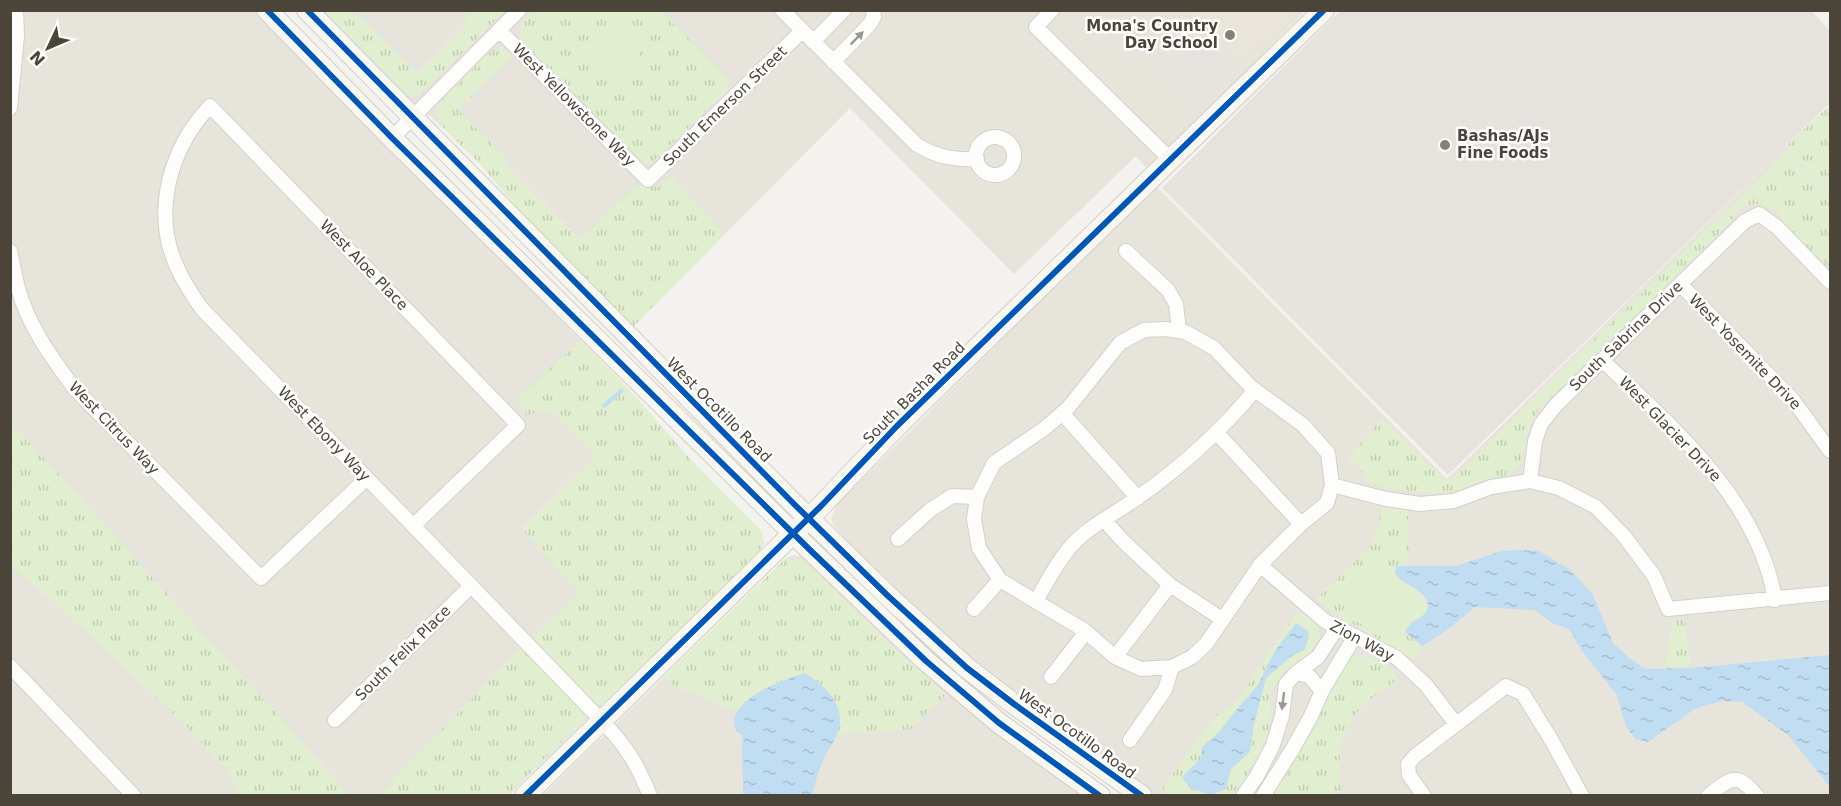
<svg xmlns="http://www.w3.org/2000/svg" width="1841" height="806" font-family="'DejaVu Sans',sans-serif">
<defs>
<pattern id="grass-tufts" width="24" height="20" patternUnits="userSpaceOnUse" patternTransform="scale(1.5)"><rect width="24" height="20" fill="#e1eecf"/><path d="M3 7l-1-3M5 7V3M7 7l1-3M15 17l-1-3M17 17v-4M19 17l1-3" fill="none" stroke="#c3cdb2"/></pattern>
<pattern id="water-ripples" width="26" height="14" patternUnits="userSpaceOnUse" patternTransform="scale(1.5)"><rect width="26" height="14" fill="#c0ddf1"/><path d="M2 4q2-2 4 0t4 0M15 11q2-2 4 0t4 0" fill="none" stroke="#a6bfcf"/></pattern>
</defs>
<rect width="100%" height="100%" fill="#f4f2ee"/>
<!-- residential -->
<path fill="#e7e4dc" d="M10 11H254L622 382 692 461 762 532 764 544 757 554 509 795H11Z
M320 11H1305L1148 170 1136 156 1014 274 850 108 633 327 528 220 480 164 437 122 406 97Z
M1786 146 1830 192V795H1153L1084 747 952 644 854 549 833 525 831 519 837 504 1156 186 1447 479Z
M793 555 801 556 810 562 875 627 973 714 1098 795 542 796 785 559Z"/>
<!-- industrial -->
<path fill="#e6e2de" d="M1811 10 1830 31V103L1448 475 1162 188 1340 11Z"/>
<!-- education -->
<path fill="#eae5da" d="M1192 11H1191H1295L1241 62Z"/>
<!-- grass -->
<path fill="url(#grass-tufts)" d="M321 11H355L417 73 468 23 463 17 468 11H505L419 95 405 96Z
M536 11H661L729 80 725 83 730 88 651 163 643 162 520 38 521 23Z
M503 49 513 56 458 110 508 160 505 164 581 239 637 185 660 187 671 175 679 186 724 234 633 327 528 220 480 164 437 122 435 107 492 50Z
M1830 105V192L1786 146Z
M1786 150 1830 196V270L1786 225 1776 209 1763 206 1749 190Z
M1747 190 1760 204C1741 204 1738 208 1729 224L1538 410 1527 433 1521 463 1509 475 1480 481 1457 491 1436 494 1376 486 1365 479 1359 466 1348 459 1382 418 1448 482Z
M580 340 622 382 692 461 758 527C765 537 765 544 757 554L507 795 378 796 511 658 580 593 521 528 594 458 595 454 554 413 542 410 526 416 525 409 516 401Z
M11 422 350 795H239V792L224 766 169 709 48 597 11 566Z
M1383 505 1408 510 1409 564 1397 565 1395 573C1405 592 1429 583 1427 611L1421 617 1410 622 1413 639 1422 646 1414 659 1338 616 1316 599 1372 545Z
M785 559 805 560 885 639 946 694 911 729 836 735 840 721 805 673C782 680 750 691 737 712L673 685 664 677Z
M1297 612 1316 622 1320 637 1309 653 1285 671 1270 693 1271 717 1265 744 1235 795H1170L1162 789 1216 715 1238 700Z
M1674 620H1685L1690 666 1665 667 1670 633Z
M1348 656C1369 656 1388 660 1398 679 1386 688 1372 697 1361 708 1337 733 1337 764 1342 795L1269 796 1321 711Z"/>
<!-- garden -->
<path fill="#e1eecf" d="M624 24 646 47 610 83 587 61Z
M1367 566 1383 575 1373 597 1382 602 1392 582C1396 585 1401 589 1406 590 1414 593 1429 594 1424 608 1422 615 1415 616 1408 618L1401 631 1385 623 1379 634 1341 613Z"/>
<!-- parking -->
<path fill="#e6e3df" d="M1200 34 1234 69 1194 107 1161 73Z"/>
<!-- water -->
<path fill="url(#water-ripples)" d="M1520 550 1539 551 1569 569 1592 593 1613 643 1628 657 1645 669 1691 668 1830 655V787L1788 735 1742 702 1723 701 1696 708 1648 742 1635 739 1626 726 1616 694 1582 651 1569 629 1552 623 1535 610 1475 607 1451 627 1422 646 1405 632C1412 618 1418 622 1425 613 1439 593 1401 586 1395 573L1396 566H1456L1502 551Z
M1296 623 1309 632 1305 650 1293 655 1266 678 1254 724 1250 752 1231 769 1226 789 1210 795 1189 787 1182 777 1201 758 1202 747 1220 731 1232 715 1258 685 1275 651Z
M805 673C821 683 841 700 840 721 840 734 829 748 823 760 818 771 815 784 812 795H743C744 776 740 755 743 736L737 732C736 729 734 726 734 723 733 697 786 679 805 673Z"/>
<g fill="none" stroke-linecap="round" stroke-linejoin="round">
<!-- stream -->
<path stroke="#c0ddf1" stroke-width="4" d="M604 406 621 391"/>
<!-- street casing -->
<g stroke="#d2d0cb" stroke-width="16">
<path id="street" d="M782 10 917 145C937 157 954 160 977 159
M1052 10 1036 27 1171 160
M499 30 648 180 802 31
M813 42 844 10
M833 62 870 24 874 17 873 10
M10 108 17 36 16 10
M976 156a19 19 0 1 1 38 0a19 19 0 1 1-38 0Z
M392 138 519 10
M10 251C13 263 15 276 18 288 28 325 51 357 74 388L261 578 367 478
M1126 251 1168 290 1176 304 1179 331
M1680 284 1793 400 1830 451
M1165 329 1185 332 1214 348 1251 387 1303 425 1328 453 1332 485 1327 503 1301 524 1260 565 1206 644 1192 657 1172 667 1141 669 1115 657 1084 630 1000 580 979 548 974 519 977 497 994 463 1045 428 1068 408 1120 343 1144 330Z
M1602 360C1672 427 1758 498 1775 600
M1062 413 1138 498
M1216 432 1301 524
M1530 481 1535 441 1541 424 1556 405 1745 221 1759 214 1777 227 1830 282
M1332 485 1386 499 1420 504 1454 501 1491 487 1530 481 1559 488 1596 507 1624 536 1654 576 1668 609 1830 593
M1104 520 1124 542 1170 585 1222 619
M413 526 518 425 210 106C171 147 152 210 176 265 183 281 192 295 202 309 336 446 469 583 602 721 626 746 637 763 650 796
M898 539 930 510 952 496 977 497
M1260 565 1325 621 1397 658 1426 685 1456 724
M1036 601C1047 582 1058 560 1073 544 1091 525 1116 513 1137 498 1180 468 1221 431 1255 390
M974 609 1000 580
M1115 657 1170 585
M10 666 134 796
M1296 673 1309 676 1322 691
M1051 677 1086 632
M335 720 471 586
M1130 740 1165 690 1172 667
M1243 796 1257 776 1273 745 1282 716 1286 684 1296 673 1318 657 1337 628
M1263 796 1292 750 1311 716 1322 691 1355 636
M1424 796 1409 775 1408 764 1415 756 1506 686 1523 694 1552 741 1582 796
M1708 796C1731 778 1736 771 1757 796"/>
</g>
<!-- secondary casing -->
<g stroke="#d3cfc5" stroke-width="22">
<path id="secondary" d="M267 10 392 138 809 549 926 661 999 723 1100 796
M307 10 793 503 887 595 967 668 1014 704 1142 796
M525 796 822 505 897 426 1324 10"/>
</g>
<!-- street -->
<use href="#street" stroke="#fdfdfc" stroke-width="14"/>
<!-- secondary -->
<use href="#secondary" stroke="#f7f6f1" stroke-width="20"/>
<!-- cycleway casing -->
<g stroke="#fff" stroke-width="10">
<path id="cycleway" d="M267 10 392 138 809 549 926 661 999 723 1100 796
M307 10 793 503 887 595 967 668 1014 704 1142 796
M525 796 822 505 897 426 1324 10"/>
</g>
<!-- cycleway -->
<use href="#cycleway" stroke="#0057b8" stroke-width="6"/>
</g>
<!-- one-way arrows -->
<defs><path id="oneway-solid" d="M-6-.8H1V-3.2L6.5 0L1 3.2V.8H-6Z" transform="scale(1.5)"/></defs>
<g fill="#9b9791">
<use href="#oneway-solid" transform="translate(857 38) rotate(-45)"/>
<use href="#oneway-solid" transform="translate(1283 701) rotate(97)"/>
</g>
<!-- markers -->
<g fill="#868178" stroke="#fff" stroke-width="2">
<circle cx="1230" cy="35" r="6"/>
<circle cx="1445" cy="145" r="6"/>
</g>
<g text-anchor="middle" stroke-width="5" stroke-linejoin="round" paint-order="stroke">
<!-- poi labels -->
<g font-size="15" font-weight="bold" fill="#4b4439" stroke="#fff" text-anchor="end">
<text x="1218" y="31">Mona's Country<tspan x="1218" dy="17">Day School</tspan></text>
<text x="1457" y="141" text-anchor="start">Bashas/AJs<tspan x="1457" dy="17">Fine Foods</tspan></text>
</g>
<!-- street labels -->
<g font-size="15" fill="#4b4439" stroke="#fff">
<text transform="translate(574 105) rotate(45)" y="5">West Yellowstone Way</text>
<text transform="translate(725 106) rotate(-44)" y="5">South Emerson Street</text>
<text transform="translate(364 265) rotate(46)" y="5">West Aloe Place</text>
<text transform="translate(1626 336) rotate(-44)" y="5">South Sabrina Drive</text>
<text transform="translate(1745 352) rotate(46)" y="5">West Yosemite Drive</text>
<text transform="translate(914 393) rotate(-45)" y="5">South Basha Road</text>
<text transform="translate(719 410) rotate(45)" y="5">West Ocotillo Road</text>
<text transform="translate(114 428) rotate(46)" y="5">West Citrus Way</text>
<text transform="translate(1670 429) rotate(46)" y="5">West Glacier Drive</text>
<text transform="translate(324 434) rotate(46)" y="5">West Ebony Way</text>
<text transform="translate(1362 641) rotate(28)" y="5">Zion Way</text>
<text transform="translate(403 653) rotate(-45)" y="5">South Felix Place</text>
<text transform="translate(1077 734) rotate(36)" y="5">West Ocotillo Road</text>
</g>
</g>
<!-- border -->
<rect width="1841" height="806" fill="none" stroke="#4b4439" stroke-width="24"/>
<!-- north arrow -->
<g transform="translate(48 48) rotate(226)" stroke="#ffffff" stroke-width="4.5" paint-order="stroke">
<path d="M0-4.5L10 22L0 15L-10 22Z" fill="#4b4439"/>
<text y="-9" font-size="16" font-weight="bold" text-anchor="middle" fill="#4b4439">N</text>
</g>
</svg>
